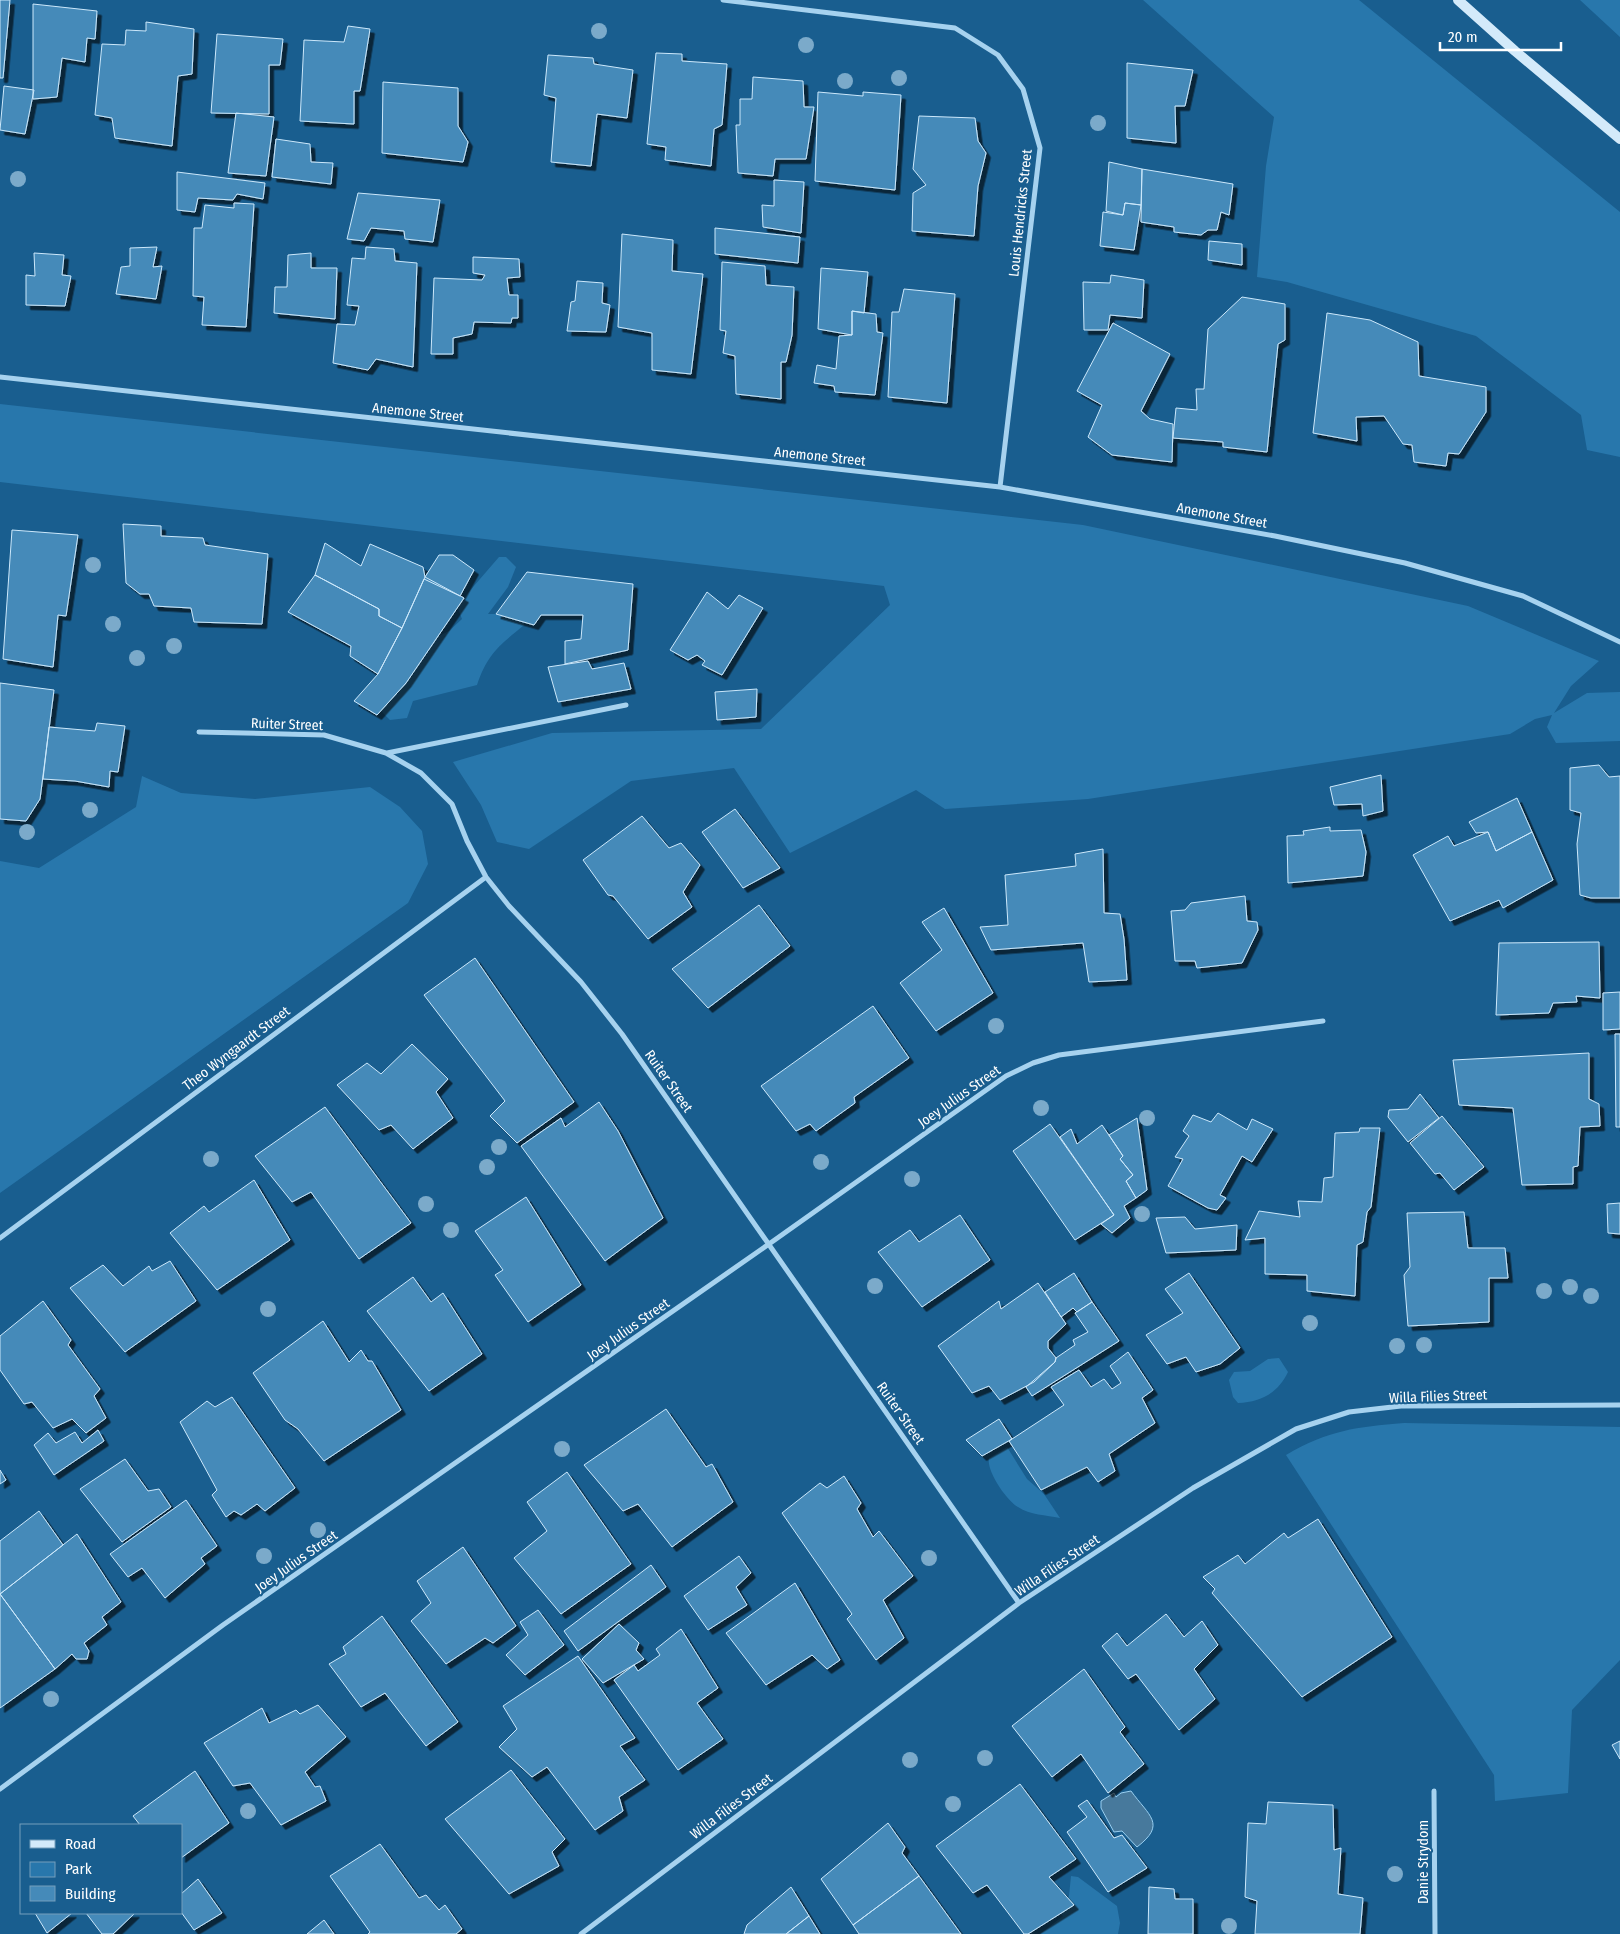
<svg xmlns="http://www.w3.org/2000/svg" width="1620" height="1934" font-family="'Fira Sans Condensed',sans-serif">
<defs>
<filter id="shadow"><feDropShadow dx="4.5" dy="4.5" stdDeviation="0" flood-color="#0009"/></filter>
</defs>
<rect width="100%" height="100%" fill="#195e8f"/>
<!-- green -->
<path fill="#2877ac" d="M1143 0H1359L1620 212V457L1587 450 1581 415 1476 336 1287 282 1257 277 1266 166 1274 117Z
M1580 0H1620V37Z
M0 404 1083 525 1468 606 1599 661 1571 686 1554 713 1587 693 1620 692V741L1556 743 1547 727 1552 715 1535 719 1510 734 1088 799 945 809 916 790 790 853 734 768 631 781 529 849 497 842 481 805 453 762 552 733 761 729 890 605 884 586 0 482Z
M499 557H506L516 567 508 587 488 614H496L524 622V625C499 646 488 653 477 685L413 701 407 718 390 720 381 711 379 701 406 683 435 638 449 631 462 619 458 609 467 594Z
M142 776 181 793 255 799 370 787 400 807 422 831 428 864 408 903 0 1193V861L39 868 136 807Z
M1279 1358 1288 1372C1278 1393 1261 1402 1238 1403L1233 1397 1229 1380 1234 1372 1250 1371 1268 1359Z
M1404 1423 1620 1427V1660L1572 1710 1568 1793 1495 1801 1494 1775 1286 1455C1329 1430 1356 1427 1404 1423Z
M1007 1447 1027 1479 1044 1494 1060 1518C1046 1515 1030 1515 1018 1507 1007 1501 986 1471 989 1458Z
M1071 1876 1078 1877 1117 1906 1120 1923 1118 1934H1040L1063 1916 1058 1911 1069 1896Z"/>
<!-- water -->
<path fill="#47799c" stroke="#99cff1" d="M1131 1791C1149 1816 1167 1824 1137 1847L1122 1831 1114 1832 1101 1808V1801L1114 1793 1116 1797 1121 1793Z"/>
<!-- building -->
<path fill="#458ab9" stroke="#cce8fb" filter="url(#shadow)" d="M0 0H10L3 78H0Z
M33 4 97 11 95 39 87 38 85 62 62 58 57 97 33 99Z
M146 22 194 29 192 74 178 76 172 146 115 138 112 118 95 115 102 44 125 45 126 30 146 31Z
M348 26 370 29 360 91H354V124L300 121 304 40 344 42Z
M217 34 283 39 280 65H269V114L211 113Z
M656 53 682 54V61L727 64 722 125 714 129 711 166 665 160 666 147 647 144Z
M548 55 593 58 594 64 633 70 627 118 597 114 591 166 551 162 556 98 544 95Z
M1127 63 1193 70 1185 106H1175L1176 143 1127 138Z
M753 77 803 81 804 107H814L806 159H775L773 176 738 173 736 125H740V99H752Z
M383 82 458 88V126L468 142 463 162 382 153Z
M4 86 34 90 25 134 0 130Z
M818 92 863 96V92L901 95 895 190 815 181Z
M236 113 274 117 266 176 228 173Z
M919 116 975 118 978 141 986 153 978 186 974 236 912 231 913 193 926 185 913 169Z
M276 139 310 144 311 162 333 163 331 184 272 177Z
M1109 162 1142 169 1141 205 1125 203 1123 215 1106 211Z
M1142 169 1233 184 1229 215 1221 212 1217 230H1208L1201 235 1174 232V227L1141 222Z
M177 172 265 183 263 199 237 194 233 200 198 198 195 212 177 210Z
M774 180 804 182 801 233 763 227 762 205 774 206Z
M358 193 440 200 433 242 405 239 404 231 371 228 364 241 347 239Z
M234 203 254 204 246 327 202 325 204 297 193 296 194 228H202L205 205 234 208Z
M1125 203 1141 205 1134 250 1100 246 1103 212 1123 215Z
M715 228 800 237 798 263 715 254Z
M622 234 673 240 672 271 703 274 691 374 652 370V333L618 327Z
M1209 241 1242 244V265L1208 260Z
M157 247 153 267 162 266 156 299 116 294 121 267 130 266V248Z
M366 247 394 249 395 261 417 263 413 367 376 359 368 370 333 363 337 324 355 325 359 306 347 305 352 258 365 259Z
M34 253 64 255 62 275 71 276 65 306 26 305V275L35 276Z
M311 253V268H337L335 319 274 313 275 287H287L288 255Z
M473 257 519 259 520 277 507 278 509 295H518V318H512L511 323 474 322 472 334 453 338V354H431L434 278 482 280 485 275 473 273Z
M722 262 765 266 766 285 794 287 792 335 786 362H781V399L736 394 735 356 723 353 726 331 720 330Z
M821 268 868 272 864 313 852 311V335L818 329Z
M1111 275 1144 280 1142 318 1110 315 1108 330H1084L1083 282 1110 283Z
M577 281 603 283 602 303 610 305 606 332 567 331 571 302 575 301Z
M904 289 955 294 947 403 888 397 892 312H899Z
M1242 297 1285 304V340L1278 344 1267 452 1223 447V442L1173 438 1176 408 1197 410 1196 389H1204L1208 329Z
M852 311 876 314 877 332 883 333 875 395 835 392 834 386 814 383 817 365 836 369 839 336 852 335Z
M1327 313 1370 320 1418 342 1419 376 1486 387V412L1459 454 1448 453 1446 466 1414 462 1412 445 1403 444 1384 416 1356 417 1357 441 1313 433Z
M1113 323 1170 354 1141 411 1150 419 1173 424 1172 462 1112 455 1088 437 1102 405 1077 391Z
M123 524 161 526V536L203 538 205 545 268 554 262 624 194 622 191 608 154 606 149 594H140L126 583Z
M12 530 78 535 66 616 58 615 53 667 3 659Z
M325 543 361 566 370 544 423 567 425 577 439 555H453L474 570 460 596 424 579 402 628 379 616V609L315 575Z
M527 572 633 584 628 650 565 664V641L581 639 583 615H541L534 625 496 614Z
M315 575 379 609V616L402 628 378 674 350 656 351 646 288 612Z
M425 577 464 598 406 683 377 715 354 701 378 674 402 628Z
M707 592 728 609 739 595 763 608 722 675 702 665 705 661 697 655 688 660 670 650Z
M588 661 592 669 624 663 631 689 558 702 548 667Z
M0 683 54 690 40 799 26 821 0 819Z
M757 689 756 717 717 720 715 692Z
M97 723 125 726 118 772 110 771 109 787 75 781 43 779 49 727 95 731Z
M1599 765 1609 777 1620 776V898H1591L1580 895 1577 844 1581 813 1570 810V768Z
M1381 775 1383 811 1363 816 1362 804 1334 805 1330 787Z
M1517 798 1532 832 1496 851 1488 832 1476 833 1469 822Z
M735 809 780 868 743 888 702 832Z
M642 816 669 848 681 843 700 865 683 892 692 907 648 939 613 896 608 895 583 860Z
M1330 827V831L1361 830 1366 852 1363 876 1288 883 1287 836 1304 835 1303 831Z
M1488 832 1496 851 1532 832 1553 880 1503 908 1499 900 1450 921 1413 855 1448 836 1454 846Z
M1103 849 1104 913 1120 914 1124 939 1127 980 1089 982 1083 943 991 950 980 927 1008 925 1005 875 1076 866 1075 854Z
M1245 896 1247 921 1257 922 1258 930 1242 963 1197 968 1195 961H1175L1171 911 1185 910 1191 903Z
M759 905 790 946 708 1008 672 969Z
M944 908 993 993 936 1031 900 983 942 950 922 922Z
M1599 942 1600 998 1576 996 1577 1002 1553 1003 1549 1013 1496 1015 1499 943Z
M475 958 574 1102 517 1143 490 1116 505 1101 424 995Z
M1620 992V1029L1603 1030V993Z
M873 1006 909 1058 854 1097 855 1103 816 1131 810 1124 796 1131 761 1086Z
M1615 1034H1620V1127H1616Z
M412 1044 448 1079 436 1092 453 1118 413 1149 391 1125 379 1130 337 1085 367 1063 381 1074Z
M1589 1053V1099L1599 1104 1600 1126 1580 1127 1578 1166 1573 1167V1184L1522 1185 1513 1108 1459 1105 1453 1060Z
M1420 1094 1439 1118 1408 1142 1388 1117 1389 1110 1408 1109Z
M599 1102 618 1131 663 1218 605 1261 521 1146 561 1118 565 1127Z
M325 1107 411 1223 359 1259 311 1192 292 1202 255 1156Z
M1218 1113 1247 1130 1252 1119 1273 1129 1252 1162 1242 1156 1220 1195 1226 1198 1217 1210 1208 1208 1168 1186 1183 1159 1175 1157 1189 1136 1183 1131 1193 1115 1211 1122Z
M1442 1116 1484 1167 1454 1190 1440 1173 1435 1174 1410 1143Z
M1137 1118 1147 1190 1136 1198 1126 1181 1133 1175 1120 1159 1123 1156 1109 1135Z
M1050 1124 1114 1215 1075 1240 1013 1151Z
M1102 1125 1123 1156 1120 1159 1133 1175 1126 1181 1136 1198 1124 1206 1130 1218 1112 1233 1101 1224 1114 1215 1060 1137 1071 1129 1077 1144Z
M1360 1128H1380L1371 1207 1367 1212 1363 1242 1357 1245 1355 1296 1307 1291V1275L1265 1274V1238L1245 1240 1259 1211 1300 1217 1298 1201 1322 1202 1324 1178 1333 1177 1335 1133 1359 1132Z
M254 1180 290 1240 217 1290 170 1233 204 1206 209 1212Z
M526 1197 581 1285 528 1322 495 1275 503 1270 475 1231Z
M1620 1203V1234L1608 1233 1607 1204Z
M1464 1212 1468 1248H1505L1508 1278H1489V1322L1408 1326 1404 1275 1410 1267 1407 1213Z
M960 1215 990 1260 922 1307 878 1252 910 1230 919 1242Z
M1185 1217 1195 1229 1237 1225 1236 1250 1166 1253 1156 1218Z
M170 1261 196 1301 125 1352 70 1288 103 1265 123 1286 149 1266 152 1271Z
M1074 1273 1092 1302 1077 1312 1073 1308 1061 1317 1045 1292Z
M1189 1273 1240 1348 1220 1364 1196 1372 1186 1357 1167 1364 1146 1335 1183 1313 1165 1289Z
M413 1277 431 1302 443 1293 482 1354 429 1391 367 1311Z
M1038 1283 1066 1324 1048 1341V1348L1056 1358 1055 1362 1034 1382 1000 1400 989 1386 972 1393 938 1346 999 1301 1001 1309Z
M43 1301 71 1340 68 1345 100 1389 94 1396 106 1418 86 1433 72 1419 53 1428 32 1402 24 1404 0 1370V1336Z
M1092 1302 1119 1341 1032 1396 1026 1387 1055 1362 1056 1358 1075 1345 1073 1340 1088 1332 1075 1313Z
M323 1321 349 1362 361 1350 368 1361H372L401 1410 324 1461 298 1429 285 1420 253 1373Z
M1128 1352 1153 1390 1142 1398 1155 1423 1109 1454 1115 1471 1098 1482 1087 1467 1041 1490 1009 1441 1064 1405 1051 1387 1079 1370 1091 1387 1104 1379 1112 1389 1121 1383 1110 1366Z
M232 1397 295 1488 265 1511 257 1504 241 1515 234 1511 226 1517 212 1495 217 1490 180 1422 207 1401 215 1407Z
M666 1409 706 1467 712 1464 733 1502 672 1547 638 1504 623 1511 584 1465Z
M999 1419 1012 1439 982 1456 966 1440Z
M98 1430 104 1441 54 1475 34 1445 48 1433 56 1443 75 1432 82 1443Z
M125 1459 148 1491 159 1489 171 1507 122 1542 80 1489Z
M0 1470 6 1480 0 1484Z
M567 1472 631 1564 561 1614 514 1558 547 1531 527 1502Z
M844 1476 861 1503 857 1509 873 1537 879 1531 913 1576 883 1600 904 1638 876 1660 847 1619 852 1614 782 1513 820 1483 827 1488Z
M186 1500 217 1546 201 1558 205 1564 165 1598 142 1568 128 1577 110 1554Z
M39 1511 63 1545 0 1594V1541Z
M1318 1519 1392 1637 1302 1697 1212 1593 1215 1589 1203 1577 1238 1555 1245 1564 1284 1533 1288 1538Z
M77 1534 121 1602 102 1617 107 1625 84 1643 89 1651 87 1659H76L72 1654 55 1669 0 1594Z
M463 1547 516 1626 493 1643 485 1638 446 1664 411 1621 431 1603 417 1581Z
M739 1556 751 1573 736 1587 747 1605 708 1630 684 1596Z
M651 1565 666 1587 578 1651 564 1631Z
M795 1583 840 1660 827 1669 812 1655 766 1685 726 1633Z
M0 1594 55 1669 0 1708Z
M538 1610 564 1645 525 1675 506 1655 528 1635 520 1622Z
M1166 1614 1184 1637 1202 1621 1218 1645 1194 1669 1215 1699 1179 1730 1136 1674 1128 1679 1102 1646 1117 1633 1127 1646Z
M382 1616 458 1722 426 1746 385 1693 361 1707 329 1664 346 1654 343 1647Z
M619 1624 639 1643 636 1650 644 1659 603 1683 582 1659Z
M681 1629 718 1688 697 1703 723 1739 678 1770 614 1680 634 1665 638 1671 660 1655 656 1649Z
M578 1656 635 1738 620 1746 645 1780 619 1797 623 1811 595 1830 547 1767 532 1777 499 1747 517 1729 503 1706Z
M1084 1669 1125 1727 1120 1732 1144 1764 1108 1793 1081 1754 1052 1777 1012 1726Z
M318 1705 346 1737 305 1772 315 1787 320 1786 326 1801 281 1825 250 1783 233 1786 204 1743 262 1708 269 1723 296 1710 300 1714Z
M1620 1741V1759L1612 1745Z
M511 1770 565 1839 552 1852 559 1866 509 1894 445 1819Z
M195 1771 229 1823 181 1858V1825H140L133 1816Z
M1020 1784 1076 1859 1049 1877 1074 1905 1028 1934H1024L987 1885 973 1893 936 1846Z
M1087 1800 1114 1838 1122 1835 1147 1868 1108 1892 1067 1832 1087 1817 1078 1806Z
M1268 1802 1333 1805 1334 1850 1341 1848 1338 1894 1363 1898 1360 1934H1255L1257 1901 1245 1897 1248 1823 1266 1824Z
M888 1823 905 1847 902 1853 919 1876 853 1925 821 1879Z
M380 1844 419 1898 426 1895 439 1910 445 1905 462 1929 456 1934H368L370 1932 330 1876Z
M919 1876 961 1934H859L853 1925Z
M198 1879 222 1913 194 1930 181 1912V1894Z
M791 1887 809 1916 786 1934H744L747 1925Z
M1149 1887 1174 1889 1175 1899H1193V1934H1148Z
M35 1913H72L47 1933Z
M86 1913H135L113 1934H102Z
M809 1916 820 1934H786Z
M324 1920 334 1934H307Z"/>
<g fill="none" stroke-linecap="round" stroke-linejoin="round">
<!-- minor -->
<path stroke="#a6d2ef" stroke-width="5" d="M723 0 955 28 998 55 1023 89 1040 148 1000 487
M0 377 1000 487 1275 536 1405 563 1523 596 1620 642
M199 732 324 735 386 753 421 773 452 804 467 841 486 877 509 906 581 982 622 1034 1019 1603
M387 753 626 705
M0 1238 486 877
M0 1789 223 1625 769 1244 1006 1076 1033 1063 1059 1055 1323 1021
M1434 1791 1435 1934
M581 1934 1019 1603 1193 1488 1296 1429 1349 1412 1401 1406 1620 1405"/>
<!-- secondary -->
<path stroke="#d3eafa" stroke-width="10" d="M1458 0 1515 51 1620 139"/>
</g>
<!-- trees -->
<g fill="#7baaca">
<circle cx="599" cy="31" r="8"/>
<circle cx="806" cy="45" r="8"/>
<circle cx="899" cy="78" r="8"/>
<circle cx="845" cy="81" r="8"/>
<circle cx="1098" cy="123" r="8"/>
<circle cx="18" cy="179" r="8"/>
<circle cx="93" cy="565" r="8"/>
<circle cx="113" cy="624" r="8"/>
<circle cx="174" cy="646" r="8"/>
<circle cx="137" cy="658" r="8"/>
<circle cx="90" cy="810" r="8"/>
<circle cx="27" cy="832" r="8"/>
<circle cx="996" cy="1026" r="8"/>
<circle cx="1041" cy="1108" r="8"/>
<circle cx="1147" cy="1118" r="8"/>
<circle cx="499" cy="1147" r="8"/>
<circle cx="211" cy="1159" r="8"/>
<circle cx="821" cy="1162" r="8"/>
<circle cx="487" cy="1167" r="8"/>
<circle cx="912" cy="1179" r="8"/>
<circle cx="426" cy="1204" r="8"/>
<circle cx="1142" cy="1214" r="8"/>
<circle cx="451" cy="1230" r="8"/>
<circle cx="875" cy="1286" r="8"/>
<circle cx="1570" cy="1287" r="8"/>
<circle cx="1544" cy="1291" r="8"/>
<circle cx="1591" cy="1296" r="8"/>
<circle cx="268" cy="1309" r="8"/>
<circle cx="1310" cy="1323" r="8"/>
<circle cx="1424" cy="1345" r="8"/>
<circle cx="1397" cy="1346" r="8"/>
<circle cx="562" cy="1449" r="8"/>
<circle cx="318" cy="1530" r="8"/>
<circle cx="264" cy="1556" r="8"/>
<circle cx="929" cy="1558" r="8"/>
<circle cx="51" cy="1699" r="8"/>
<circle cx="985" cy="1758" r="8"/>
<circle cx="910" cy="1760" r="8"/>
<circle cx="953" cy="1804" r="8"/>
<circle cx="248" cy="1811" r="8"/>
<circle cx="1395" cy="1874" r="8"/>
<circle cx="1229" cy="1926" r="8"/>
</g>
<g text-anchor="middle" stroke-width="4" stroke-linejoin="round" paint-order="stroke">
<!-- street labels -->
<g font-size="14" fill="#fff" stroke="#195e8f">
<text transform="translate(1020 213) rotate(-84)" y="5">Louis Hendricks Street</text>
<text transform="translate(418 412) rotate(6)" y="5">Anemone Street</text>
<text transform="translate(820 456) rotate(6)" y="5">Anemone Street</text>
<text transform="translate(1222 515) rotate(10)" y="5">Anemone Street</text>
<text transform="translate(287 724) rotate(2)" y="5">Ruiter Street</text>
<text transform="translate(236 1048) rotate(-37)" y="5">Theo Wyngaardt Street</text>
<text transform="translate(669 1081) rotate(55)" y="5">Ruiter Street</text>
<text transform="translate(959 1096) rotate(-35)" y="5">Joey Julius Street</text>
<text transform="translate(628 1329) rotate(-35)" y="5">Joey Julius Street</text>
<text transform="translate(1438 1396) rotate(-2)" y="5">Willa Filies Street</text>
<text transform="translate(901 1413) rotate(55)" y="5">Ruiter Street</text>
<text transform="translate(296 1561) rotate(-35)" y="5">Joey Julius Street</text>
<text transform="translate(1057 1565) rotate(-34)" y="5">Willa Filies Street</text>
<text transform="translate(731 1806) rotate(-37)" y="5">Willa Filies Street</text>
<text transform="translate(1423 1862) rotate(-90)" y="5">Danie Strydom</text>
</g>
</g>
<!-- legend -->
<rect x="20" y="1824" width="162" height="90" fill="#195e8f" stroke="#759ebc"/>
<rect x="30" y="1840" width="25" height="8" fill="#d3eafa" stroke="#759ebc"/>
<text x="65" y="1849" font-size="15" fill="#ffffff">Road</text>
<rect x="30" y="1862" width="25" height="15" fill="#2877ac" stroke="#759ebc"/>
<text x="65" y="1874" font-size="15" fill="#ffffff">Park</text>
<rect x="30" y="1886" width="25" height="15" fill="#458ab9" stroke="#759ebc"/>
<text x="65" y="1899" font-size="15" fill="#ffffff">Building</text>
<!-- scale -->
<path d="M1440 42v8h121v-8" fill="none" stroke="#ffffff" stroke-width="2.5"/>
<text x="1448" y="42" font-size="15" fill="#ffffff" stroke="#195e8f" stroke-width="4" paint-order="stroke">20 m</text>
</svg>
